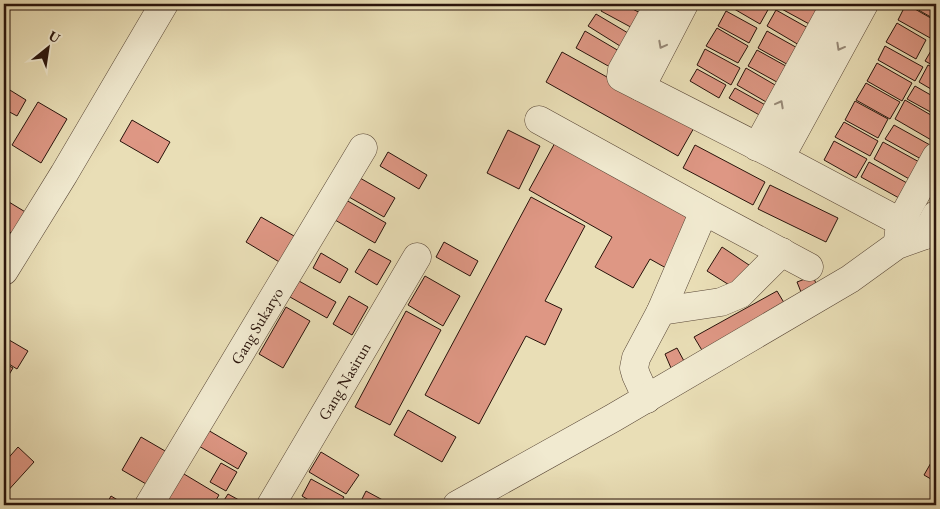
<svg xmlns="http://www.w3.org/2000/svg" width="940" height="509" font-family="'EB Garamond',serif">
<rect width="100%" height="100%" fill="#e9deb6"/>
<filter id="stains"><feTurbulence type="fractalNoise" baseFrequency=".004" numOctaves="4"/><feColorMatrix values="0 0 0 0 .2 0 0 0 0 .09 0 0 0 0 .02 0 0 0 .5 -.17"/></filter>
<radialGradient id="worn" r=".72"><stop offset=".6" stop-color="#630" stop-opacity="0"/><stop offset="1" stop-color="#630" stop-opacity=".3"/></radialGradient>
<!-- building -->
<path fill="#de9784" stroke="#28130b" d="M605 4H623L646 16 638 31 601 11Z
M731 4H762L769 8 760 24 729 6Z
M780 4H807L819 11 811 25 778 7Z
M906 4 936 21V31L932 39 898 20Z
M908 4H936V20Z
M776 10 808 28 799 45 767 26Z
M726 11 757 28 749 43 718 26Z
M596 14 628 33 620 46 588 26Z
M897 23 926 40 916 59 886 42Z
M717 28 748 46 738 63 706 46Z
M585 31 619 51 610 67 576 48Z
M767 31 801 50 792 67 758 48Z
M935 44H936V67L925 61Z
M885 46 923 67 915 81 878 60Z
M705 49 740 68 731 85 697 65Z
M757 50 793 70 784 86 748 66Z
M562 52 695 126 678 156 546 82Z
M877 63 912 83 902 101 867 81Z
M928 65 936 69V92L919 82Z
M746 68 782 89 773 106 737 85Z
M697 69 726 85 719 98 690 81Z
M866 83 900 102 890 119 856 100Z
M915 86 936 98V115L907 99Z
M5 87 26 100 17 116 4 109Z
M735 88 769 107 763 117 729 98Z
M905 100 936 118V135L933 141 895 119Z
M855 101 888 119 878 138 845 120Z
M38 102 67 119 41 163 12 145Z
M132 120 170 142 158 163 120 141Z
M844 122 878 141 870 156 835 137Z
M894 125 930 145 921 159 885 139Z
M508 130 540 146 519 189 487 173Z
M556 141 694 220 666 268 650 259 633 288 595 267 612 237 529 190Z
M834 141 867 159 856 178 824 160Z
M883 142 921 163 911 180 874 159Z
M695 145 765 182 753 205 683 168Z
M388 152 427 175 419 189 380 166Z
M869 162 907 183 899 198 861 177Z
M360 178 395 198 384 217 349 197Z
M770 185 838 218 826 242 758 209Z
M531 197 585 226 545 301 562 309 545 345 526 336 479 424 425 395Z
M4 199 27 213 15 235 4 229Z
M346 200 386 223 375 243 335 220Z
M261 217 301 240 286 266 246 242Z
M444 242 478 261 470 276 436 257Z
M722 247 749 265 734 288 707 271Z
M369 249 391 261 377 285 355 272Z
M321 253 348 269 340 283 313 268Z
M425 276 460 296 443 326 408 305Z
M813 276 819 291 803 297 797 282Z
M299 281 336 302 327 318 290 297Z
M777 291 786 306 703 352 694 337Z
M349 296 368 307 352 335 333 324Z
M286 307 310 321 283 368 259 354Z
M406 311 441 330 390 425 355 407Z
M4 337 28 351 17 369 4 361Z
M677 348 684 361 671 368 665 354Z
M4 363 13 368 4 383Z
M408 410 456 437 442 462 394 435Z
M201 426 247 453 238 469 192 442Z
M141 437 172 455 153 488 122 470Z
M18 447 34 462 4 495V463Z
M321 452 359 475 346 494 309 472Z
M936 454V482L924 475Z
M221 463 237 472 226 491 210 482Z
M179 471 219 495 213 505H160Z
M311 479 344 497 339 505H317L302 496Z
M366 491 392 505H359Z
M228 494 248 505H221Z
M111 496 126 505H106Z"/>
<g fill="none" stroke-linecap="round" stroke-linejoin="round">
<!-- minor casing -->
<g stroke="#584636" stroke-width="29">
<g id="minor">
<path d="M659 4 622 70 621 77 780 158 925 235"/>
<path d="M641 87 684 4"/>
<path d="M539 120 704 211 661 311 636 358 634 368 636 375 647 399"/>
<path d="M757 147 835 4"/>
<path d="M780 158 864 4"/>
<path d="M704 211 809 267"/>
<path d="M898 241 900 223 936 157"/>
<path d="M4 271 64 174 164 4"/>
<path d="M661 311 721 302 740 294 782 252"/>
<path id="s1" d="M149 505 363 148"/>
<path id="s2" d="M271 505 417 257"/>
<path d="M457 505 613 418 850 279 897 245 925 235 936 215"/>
</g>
</g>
<!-- minor -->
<use href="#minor" stroke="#f1ead0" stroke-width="28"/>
</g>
<!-- one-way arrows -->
<defs><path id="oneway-chevron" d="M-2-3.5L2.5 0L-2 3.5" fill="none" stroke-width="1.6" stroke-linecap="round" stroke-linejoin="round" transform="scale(1.25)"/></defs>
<g stroke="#978977">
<use href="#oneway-chevron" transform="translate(662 45) rotate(118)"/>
<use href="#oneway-chevron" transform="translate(840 47) rotate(119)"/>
<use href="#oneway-chevron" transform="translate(780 104) rotate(-62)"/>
</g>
<g text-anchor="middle" stroke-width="4" stroke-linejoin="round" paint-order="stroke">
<!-- street labels -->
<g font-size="16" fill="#28130b" stroke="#f1ead0">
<text dy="6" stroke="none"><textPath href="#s1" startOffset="209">Gang Sukaryo</textPath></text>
<text dy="6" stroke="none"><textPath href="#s2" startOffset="144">Gang Nasirun</textPath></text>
</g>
</g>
<!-- margin -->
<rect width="940" height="509" fill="none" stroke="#e9deb6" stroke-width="20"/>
<rect x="5" y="5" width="930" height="499" fill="none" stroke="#28130b" stroke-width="2.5"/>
<rect x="10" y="10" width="920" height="489" fill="none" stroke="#28130b"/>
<!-- north arrow -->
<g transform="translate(48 48) rotate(30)" stroke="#f1ead0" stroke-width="4" paint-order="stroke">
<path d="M0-4L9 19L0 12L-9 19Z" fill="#28130b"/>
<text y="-8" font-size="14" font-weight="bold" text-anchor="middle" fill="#28130b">U</text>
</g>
<rect width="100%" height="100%" filter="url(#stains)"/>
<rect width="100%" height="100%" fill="url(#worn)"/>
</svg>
